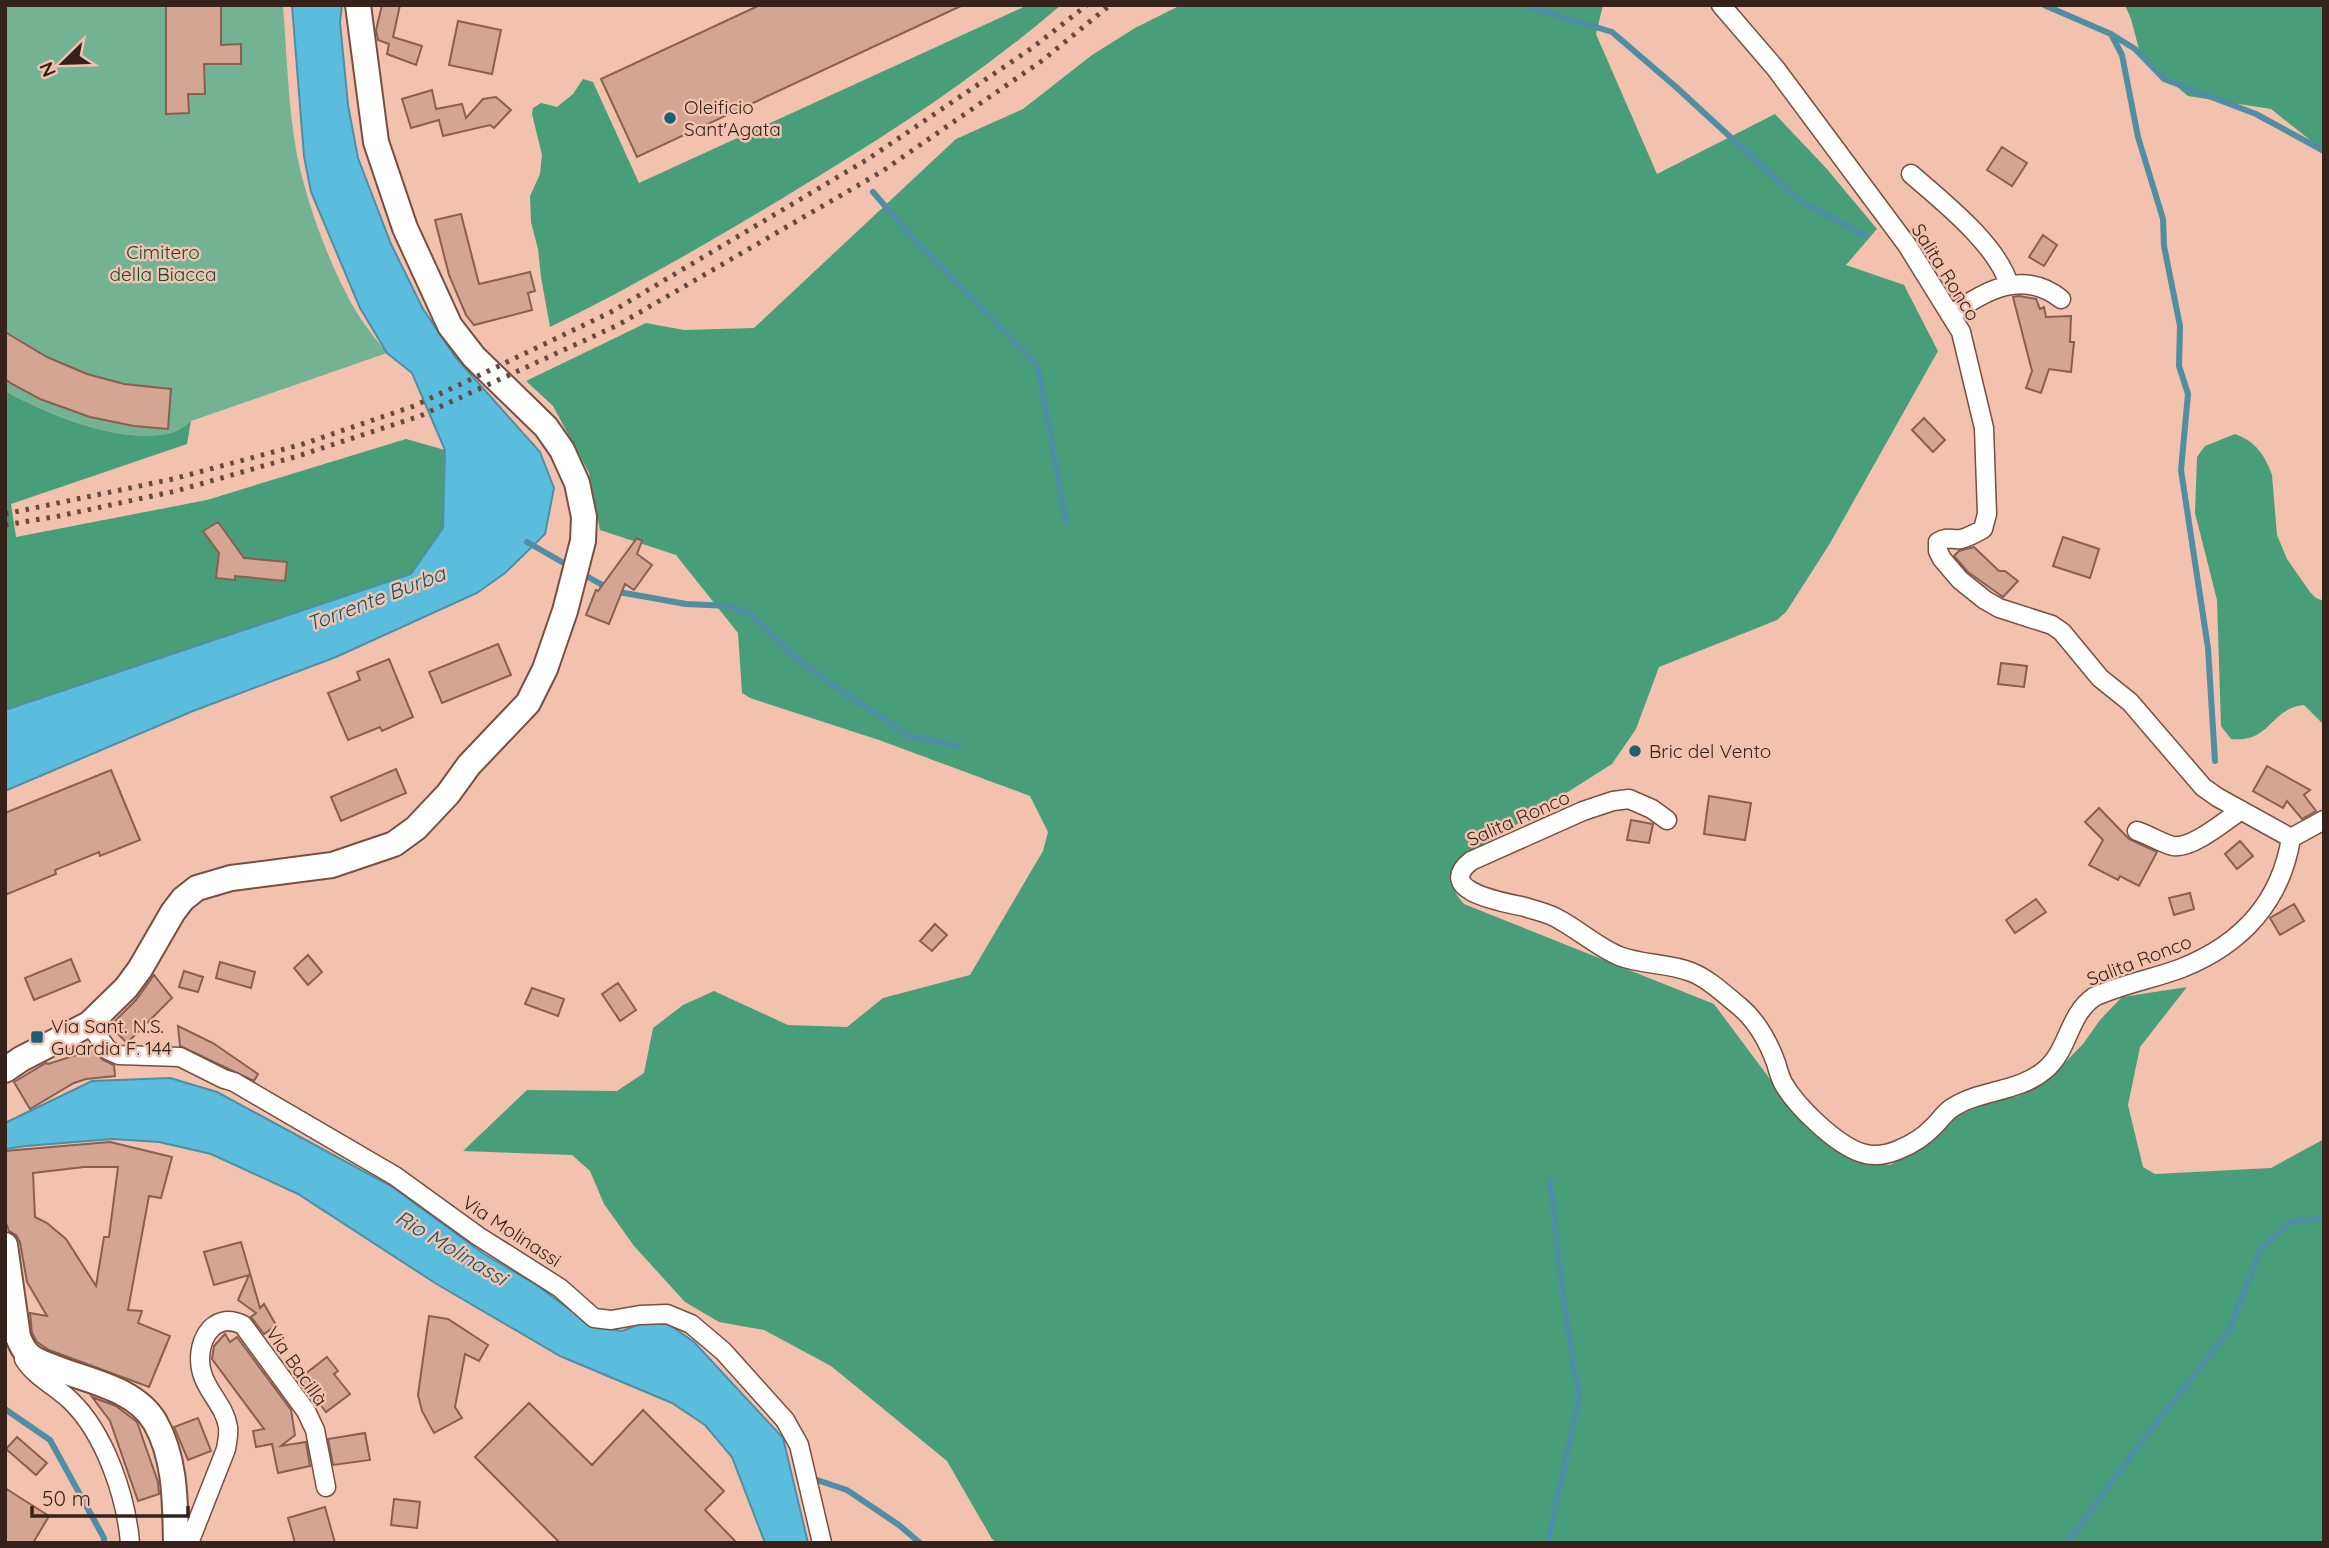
<svg xmlns="http://www.w3.org/2000/svg" width="2329" height="1548" font-family="Quicksand,sans-serif">
<rect width="100%" height="100%" fill="#f2c2af"/>
<!-- green -->
<path fill="#73b394" d="M5 5H283C287 55 288 106 297 155 307 205 333 276 361 319 369 331 378 342 387 353L191 421C184 427 176 432 167 434 118 443 48 415 5 391Z"/>
<!-- forest -->
<path fill="#489e78" d="M1028 5H1061C977 77 886 136 791 193 713 240 633 287 550 327L541 277 538 249 531 222 530 196 540 174 542 155 532 114 533 108 541 103 557 107 573 94 583 79 593 82 639 183Z
M1181 5H1603L1596 34 1657 174 1775 114 1826 168 1877 229 1846 265 1904 285 1938 351 1829 545 1786 612 1777 620 1659 667 1636 729 1612 764 1459 861C1452 881 1449 887 1464 904L1714 1004 1802 1122 1841 1153 1865 1163 1890 1165 1921 1148 1945 1125 1969 1107 2019 1096 2051 1077 2083 1044 2100 1020 2122 997 2187 987 2140 1047 2128 1105 2143 1167 2155 1174 2271 1168 2324 1139V1543H997L992 1539 947 1461 831 1366 764 1330 719 1322 685 1302 634 1246 604 1204 590 1171 572 1155 463 1151 527 1090 617 1091 644 1073 653 1028 683 1005 714 991 788 1025 847 1027 883 998 970 975 1043 851 1048 832 1030 796 879 740 750 698 742 693 738 633 676 555 600 530 589 473 553 406 526 381 646 323 684 330 754 328 956 139 1023 109 1092 55 1135 28Z
M2125 5H2324V151L2271 109 2188 96 2141 57 2131 19Z
M5 391C48 415 117 443 167 434 176 432 184 427 191 421L187 444 11 504 16 537 207 500 406 439 445 450 443 528 411 574 5 710Z
M2235 434C2255 441 2265 455 2272 475L2277 535 2287 559 2310 592 2316 598 2324 601V725L2304 705C2270 708 2271 743 2231 739L2221 726 2217 600 2195 513 2197 457 2205 446Z"/>
<!-- water -->
<path fill="#5abddd" stroke="#4f8ea3" stroke-width="2" d="M292 5H342L340 22 348 105 358 158 391 244 423 309 456 358 540 452 554 488 545 534 505 573 477 593 336 657 193 711 5 791V710L411 574 443 528 445 450 412 373 387 353 360 308 311 192 304 156Z
M170 1078 217 1092 391 1186 484 1254 535 1284 591 1325 622 1331 640 1324H668L694 1342 783 1438 808 1543H765L732 1457 705 1425 672 1403 560 1356 435 1283 298 1194 211 1154 159 1142 113 1139 26 1146 5 1149V1123L92 1081Z"/>
<g fill="none" stroke-linecap="round" stroke-linejoin="round">
<!-- stream -->
<path stroke="#4f8ea3" stroke-width="6" d="M1523 5 1612 32 1676 87 1800 201 1866 236
M2044 5 2111 34 2135 49 2164 79 2256 114 2324 151
M2111 34 2122 55 2138 137 2163 219 2164 246 2180 326 2179 366 2188 394 2181 470 2208 648 2215 761
M873 192 912 237 1038 366 1066 522
M527 542 569 566
M581 573 613 591 686 604 730 606 752 615 794 656 837 688 911 737 959 746
M5 1409 50 1440 104 1538V1543
M811 1478 847 1490 899 1525 920 1543
M1548 1543 1579 1398 1563 1297 1550 1180
M2067 1543 2132 1454 2229 1331 2261 1248 2291 1222 2324 1218"/>
</g>
<!-- building -->
<path fill="#d4a593" stroke="#8a5f4f" stroke-width="2" fill-rule="evenodd" d="M166 5H221V45L241 44V64H204L205 94H188L189 113 166 114Z
M382 5H400L393 37 422 46 416 65 387 54 389 44 378 40 376 30Z
M760 5H963L637 157 601 79Z
M458 21 501 30 492 74 449 65Z
M432 90 436 109 462 104 466 118 483 99 496 97 511 110 494 128 490 125 443 136 439 120 411 128 402 99Z
M2002 147 2027 163 2012 186 1987 170Z
M461 214 479 284 530 272 535 291 528 293 532 310 474 325 466 315 449 275 435 220Z
M2043 235 2057 245 2044 266 2029 257Z
M2019 296 2036 299 2040 309 2044 307 2046 317 2071 316 2070 342H2074L2071 372 2049 369 2041 393 2026 388 2032 371 2013 297Z
M5 332 47 357 87 374 124 384 171 389 168 429 134 426 90 417 40 399 12 384 5 379Z
M1924 418 1945 440 1933 452 1912 430Z
M218 522 244 558 287 562 285 581 235 576V580L216 578 219 553 203 531Z
M2063 537 2099 549 2090 578 2053 566Z
M637 538 642 541 637 554 652 565 634 590 625 584 609 624 586 615 596 590 598 591Z
M1974 547 1999 571H2005L2018 581 2003 597 1968 572 1954 556 1959 551Z
M498 644 511 675 442 703 429 672Z
M389 659 413 717 382 731 380 727 348 740 328 693 360 680 357 672Z
M2001 663 2027 666 2024 687 1998 684Z
M2267 766 2310 790 2304 795 2316 811 2302 819 2287 801 2283 808 2253 791Z
M396 769 406 793 341 821 331 797Z
M111 770 140 840 100 856 99 852 55 870 56 874 5 895V813Z
M1709 796 1751 803 1745 840 1704 834Z
M2099 808 2129 839 2157 852 2139 886 2120 876 2118 880 2089 865 2103 840 2085 822Z
M1631 820 1653 824 1649 843 1627 840Z
M2240 841 2253 856 2237 869 2225 854Z
M2190 893 2194 909 2174 915 2169 898Z
M2036 899 2046 912 2015 933 2006 920Z
M2294 904 2304 921 2280 935 2270 918Z
M935 924 947 935 932 951 920 941Z
M308 955 322 972 308 985 294 968Z
M71 959 80 981 34 1000 25 978Z
M220 962 255 972 251 988 216 978Z
M184 971 203 977 198 992 179 987Z
M154 975 172 998 127 1043 110 1026 136 1000Z
M618 983 636 1010 620 1021 602 994Z
M532 988 564 999 558 1016 525 1004Z
M178 1026 213 1043 258 1074 254 1081 180 1046Z
M89 1051 96 1053 103 1060 114 1065 115 1076 86 1079 74 1083 30 1109 14 1082 46 1063 48 1064Z
M110 1142 172 1157 161 1198 149 1196 128 1310 142 1311 138 1323 170 1336 149 1387 49 1350 37 1342 32 1333 30 1313 47 1316 27 1282 20 1242 16 1235 9 1231 5 1220V1151ZM84 1167H118L109 1237H104L96 1286 66 1239 47 1223 35 1217 33 1173Z
M241 1242 260 1308 264 1304 276 1325 264 1334 251 1317 256 1313 238 1300 249 1275 214 1285 204 1252Z
M429 1316 448 1319 488 1345 479 1361 465 1354 455 1407 462 1418 434 1433 422 1411 418 1395Z
M225 1334 230 1342 237 1337 291 1410 295 1435 281 1446 306 1442 310 1466 278 1473 272 1444 256 1447 253 1431 264 1429 212 1359 214 1346Z
M327 1357 338 1371 334 1374 350 1394 326 1412 300 1378Z
M92 1397 116 1406 137 1422 158 1482 159 1494 138 1501 110 1421Z
M529 1403 592 1465 643 1410 724 1491 705 1510 737 1543H560L475 1457Z
M198 1418 211 1451 188 1460 174 1427Z
M365 1433 370 1460 333 1465 328 1439Z
M17 1437 47 1463 36 1475 6 1449Z
M5 1488 49 1516 33 1543H5Z
M394 1499 420 1502 417 1528 391 1525Z
M325 1507 335 1543H295L288 1518Z"/>
<g fill="none" stroke-linecap="round" stroke-linejoin="round">
<!-- minor casing -->
<g stroke="#784f3f" stroke-width="21">
<path id="minor" d="M1721 5 1776 69 1907 245 1961 332 1984 428 1987 514 1983 529C1976 533 1969 537 1961 539 1951 540 1947 536 1938 542V551L1942 559 1960 580 1985 600 1999 608 2052 625 2062 632 2100 678 2130 702 2203 787 2217 797 2291 838 2324 820
M1911 174C1942 201 1998 245 2009 285
M1951 315C1985 290 2023 269 2061 299
M1667 820 1652 809 1629 799 1613 801 1583 811 1471 861C1432 892 1509 903 1525 907 1537 911 1550 913 1560 920 1580 931 1598 947 1619 956 1642 965 1669 963 1691 972 1709 979 1724 994 1739 1006 1757 1021 1768 1041 1776 1063 1778 1070 1780 1077 1783 1083 1796 1106 1836 1145 1862 1153 1874 1157 1886 1155 1898 1150 1910 1145 1924 1137 1933 1127 1940 1121 1944 1113 1952 1108 1980 1089 2018 1093 2045 1070 2069 1050 2068 1015 2094 997 2122 984 2153 979 2182 968 2242 944 2281 901 2291 838
M2137 831C2149 835 2161 843 2173 846 2192 849 2225 821 2241 810
M89 1024 108 1050 119 1055 180 1057 224 1079 234 1082 395 1176 478 1236 560 1288 594 1318 611 1320 640 1315 667 1314 691 1324 723 1351 785 1420 799 1445 822 1543
M24 1359C34 1376 57 1387 71 1401 105 1434 126 1496 130 1543
M189 1543 226 1449C227 1442 229 1435 228 1427 225 1406 207 1392 202 1373 194 1346 211 1309 243 1325L306 1411 315 1430 326 1487"/>
</g>
<!-- secondary casing -->
<g stroke="#784f3f" stroke-width="28">
<path id="secondary" d="M5 1070 21 1059 89 1024 126 988 140 969 173 912 183 899 197 888 231 878 332 865 394 844 416 828 448 794 469 765 528 703 545 669 565 611 583 541 584 517 577 483 562 450 546 427 474 357 450 326 405 228 376 142 358 5
M5 1245 18 1337C21 1344 23 1350 29 1355 35 1361 45 1364 53 1367 87 1381 135 1388 155 1422 176 1459 175 1502 176 1543"/>
</g>
<!-- minor -->
<use href="#minor" stroke="#fff" stroke-width="18"/>
<!-- secondary -->
<use href="#secondary" stroke="#fff" stroke-width="24"/>
<!-- rail -->
<path stroke="#644a40" stroke-width="5" stroke-dasharray="3.5 7" stroke-linecap="butt" d="M5 514 173 479 303 444 414 406 480 375 611 312 868 159 1032 48 1087 5
M5 525 59 516 176 491 298 456 420 416 618 325 881 172 1043 60 1110 5"/>
</g>
<!-- markers -->
<g fill="#1d5f73" stroke="#f2c2af" stroke-width="2.5">
<circle cx="670" cy="118" r="7"/>
<circle cx="1635" cy="751" r="7"/>
<rect x="30" y="1030" width="14" height="14" rx="3.5"/>
</g>
<g text-anchor="middle" stroke-width="5" stroke-linejoin="round" paint-order="stroke">
<!-- poi labels -->
<g font-size="19" fill="#34221b" stroke="#f2c2af" text-anchor="start">
<text x="684" y="114">Oleificio<tspan x="684" dy="22">Sant'Agata</tspan></text>
<text x="1649" y="758">Bric del Vento</text>
<text x="51" y="1033">Via Sant. N.S.<tspan x="51" dy="22">Guardia F. 144</tspan></text>
</g>
<!-- park labels -->
<g font-size="19" fill="#085035" stroke="#f2c2af">
<text x="163" y="259">Cimitero<tspan x="163" dy="22">della Biacca</tspan></text>
</g>
<!-- street labels -->
<g font-size="19" fill="#34221b" stroke="#f2c2af">
<text transform="translate(1946 272) rotate(58)" y="7">Salita Ronco</text>
<text transform="translate(1518 818) rotate(-24)" y="7">Salita Ronco</text>
<text transform="translate(2139 960) rotate(-21)" y="7">Salita Ronco</text>
<text transform="translate(512 1231) rotate(33)" y="7">Via Molinassi</text>
<text transform="translate(297 1366) rotate(55)" y="7">Via Bacillà</text>
</g>
<!-- water labels -->
<g font-size="21" font-style="italic" fill="#015a70" stroke="#f2c2af">
<text transform="translate(376 599) rotate(-21)" y="7">Torrente Burba</text>
<text transform="translate(451 1248) rotate(31)" y="7">Rio Molinassi</text>
</g>
</g>
<!-- border -->
<rect width="2329" height="1548" fill="none" stroke="#34221b" stroke-width="14"/>
<!-- north arrow -->
<g transform="translate(63 63) rotate(247)" stroke="#f2c2af" stroke-width="5" paint-order="stroke">
<path d="M0-5L12 26L0 18L-12 26Z" fill="#34221b"/>
<text y="-10" font-size="19" font-weight="bold" text-anchor="middle" fill="#34221b">N</text>
</g>
<!-- scale -->
<path d="M32 1506v10h156v-10" fill="none" stroke="#34221b" stroke-width="3.5"/>
<text x="42" y="1506" font-size="21" fill="#34221b" stroke="#f2c2af" stroke-width="5" paint-order="stroke">50 m</text>
</svg>
